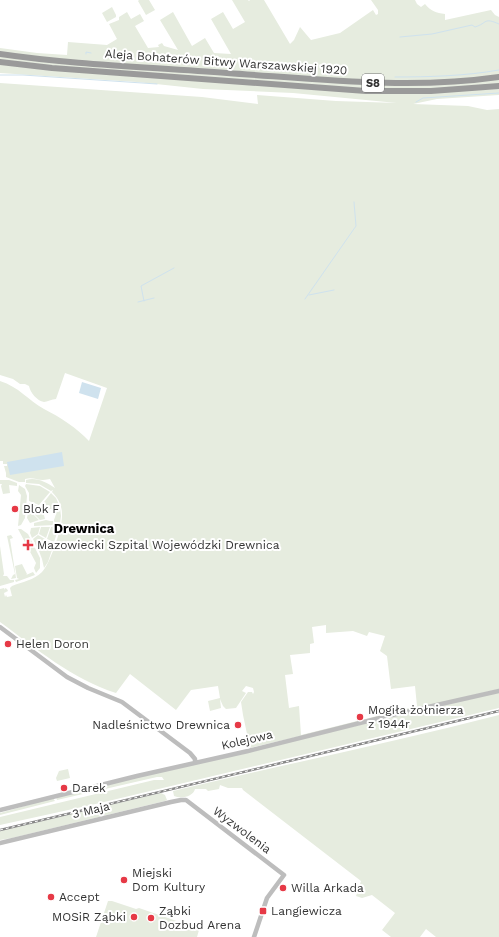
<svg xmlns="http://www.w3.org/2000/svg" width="499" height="937" font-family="'Work Sans',sans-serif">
<rect width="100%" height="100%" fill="#fff"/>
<!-- green -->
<path fill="#e6ecdf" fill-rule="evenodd" d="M139 0H149L155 10 146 15 138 1Z
M232 0H248L249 1 250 0H264L290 44 294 40 300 27 311 40 340 33 373 10 376 15 378 14V10L371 0H415L417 4 421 7 425 4C431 11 436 13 445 14V20L491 10 495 15 499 17V95L437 99 413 104 468 106 487 110 499 109V689L250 748 243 715 241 702 248 692H252L253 694 254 692 253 688 246 686 242 691 246 693 236 708 226 709 223 706 220 699 221 708 210 711 208 701 220 698 218 686 191 690 176 710 130 674 116 693C72 679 37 649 0 622V589L4 588 5 590V588L7 589 8 591 4 593 5 597 6 595 7 597 12 596 10 588 12 586C22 582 34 580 42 572 50 565 63 525 62 514 62 505 58 498 52 492L53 490 51 491 39 484 26 483V480C36 477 46 482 55 488L50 479C48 479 46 480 43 480 36 480 33 477 25 479V482H19L6 477V473L4 466H7V464H3V461H0V381C19 387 28 400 44 409 60 417 77 428 89 441L107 388 65 373 56 399C52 399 47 402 44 402 37 401 30 392 29 386L25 384H20L13 379 0 375V83L202 97 258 104 257 95 336 101 397 103 293 93 203 89 137 82 0 73V48L37 53 67 55 68 42 107 45 117 39 109 24 119 20V17L127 12 131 19 140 14 144 21 135 26 148 48 159 47 158 45 162 43 164 46 178 50 160 20 173 12 192 46 205 38 214 53 231 54 211 19 223 12 233 29 245 22ZM326 625V633L353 631 367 636 369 632 385 636 380 651 387 656 391 689 415 686 417 706 301 735 299 706 289 708 285 675 293 674 290 655 310 653V644L314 643 312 627Z
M112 7 116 15V17L107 22 102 13Z
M0 480H9L17 483V486L9 485 10 493 3 494 1 486 2 484H0Z
M26 484 40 486 50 492 39 505 29 501V493L25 486Z
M19 485 25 489 27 496 25 518 21 525 18 526 21 495 18 491Z
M51 493 56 498 60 507 54 510 51 509 46 510 41 506Z
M29 503 39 506 33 513 28 511Z
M40 507 45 511 44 515 45 519 40 520 34 514Z
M60 508 61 516 60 524 55 525 54 520 56 514 55 511Z
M28 513 34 515 39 520 30 523 27 518Z
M46 520 50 521H53L54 525 34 526V523Z
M59 526V527L54 542 47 539 51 527Z
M40 527 38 534 32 538 30 533 31 528Z
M41 527H50L46 538 39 534Z
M18 529H21L28 534 40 558V568L36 573 34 568 36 563Z
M11 535 13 538 10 539 16 578 11 579 13 575 15 574 7 536Z
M38 535 45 539 38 550 33 539Z
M46 540 54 544 48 562 44 568 42 559 39 551Z
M0 546 4 574 3 576H7L10 580H14V582L0 586Z
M22 564 27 574 26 575 33 572 35 575 16 582 15 580 19 579 17 578 15 566Z
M499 692V708L100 803 0 825V817L154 780H164L162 777H157L57 800 56 797Z
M499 715V937H436L426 929 420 937H391L382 930 395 913 372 895 362 898 356 896 361 881 243 790 242 788H228L220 785 219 789 208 791 206 789H195C193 797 181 799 174 796L173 791C282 765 391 743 499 715Z
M68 769 70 778 57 781 56 778 59 771Z
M161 793 165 795 167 800 165 801 12 838 0 840V831Z
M53 798 55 801 0 815V813Z
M108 901H112L136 909 139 908 197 928 199 930 197 937H96Z"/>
<!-- water -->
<path fill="#cfe2ee" d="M82 382 101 388 98 399 79 393Z
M62 452 64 466 10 475 7 462Z"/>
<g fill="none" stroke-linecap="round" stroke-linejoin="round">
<!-- stream -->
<path stroke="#cfe2ee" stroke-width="1" d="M400 37 432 34 472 25 475 27C488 23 483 17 499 24
M86 54V52L91 53
M0 75H23L157 84
M395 77C429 77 465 76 499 70
M416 102 423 98 499 93
M309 295 334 290
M305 299 356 226 354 202
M144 301 141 286 174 268
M138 302 154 298"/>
<!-- secondary -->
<path stroke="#bdbdbd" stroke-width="4.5" d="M0 627 67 677 88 688 122 702 190 753 195 759V762
M0 810 137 776 248 751 388 716 499 691
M0 843 171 802 181 800H186L284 875 267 898 254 937"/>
<!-- highway -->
<path stroke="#9a9a9a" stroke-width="6" d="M0 54C75 65 151 67 227 73 317 79 408 90 499 77
M0 62 52 68 366 91H431L499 86"/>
<!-- rail casing -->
<g stroke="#888" stroke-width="2.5">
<path id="rail" d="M0 830 499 711"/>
</g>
<!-- rail -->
<use href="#rail" stroke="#fff" stroke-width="1" stroke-dasharray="3" stroke-linecap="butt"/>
</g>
<!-- markers -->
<g fill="#e63946" stroke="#fff" stroke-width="1.5">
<circle cx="15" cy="509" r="4"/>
<path d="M26 539h4v4h4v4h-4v4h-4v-4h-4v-4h4z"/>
<circle cx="8" cy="644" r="4"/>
<circle cx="360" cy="717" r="4"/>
<circle cx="238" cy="725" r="4"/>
<circle cx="64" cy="788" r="4"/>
<circle cx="124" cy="880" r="4"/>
<circle cx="283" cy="888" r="4"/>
<circle cx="51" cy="897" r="4"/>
<rect x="259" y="907" width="8" height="8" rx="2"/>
<circle cx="134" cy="917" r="4"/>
<circle cx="151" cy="918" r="4"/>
</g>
<g text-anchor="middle" stroke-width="4" stroke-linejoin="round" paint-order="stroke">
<!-- shield labels -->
<rect fill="#fff" stroke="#707070" stroke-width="1" x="362" y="74" width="22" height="18" rx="3"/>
<g font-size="11" font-weight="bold" fill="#333">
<text x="373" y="87">S8</text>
</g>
<!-- street labels -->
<g font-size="12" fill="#333" stroke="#fff">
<text transform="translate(226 62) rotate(4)" y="4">Aleja Bohaterów Bitwy Warszawskiej 1920</text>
<text transform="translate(247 740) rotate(-13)" y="4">Kolejowa</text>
<text transform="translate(91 810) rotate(-13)" y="4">3 Maja</text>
<text transform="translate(242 830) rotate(37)" y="4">Wyzwolenia</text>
</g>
<!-- poi labels -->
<g font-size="12" fill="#333" stroke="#fff" text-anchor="start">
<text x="23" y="513">Blok F</text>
<text x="37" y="549">Mazowiecki Szpital Wojewódzki Drewnica</text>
<text x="16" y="648">Helen Doron</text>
<text x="368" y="714">Mogiła żołnierza<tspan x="368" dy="14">z 1944r</tspan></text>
<text x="230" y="729" text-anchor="end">Nadleśnictwo Drewnica</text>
<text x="72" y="792">Darek</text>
<text x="132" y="877">Miejski<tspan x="132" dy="14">Dom Kultury</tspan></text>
<text x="291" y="892">Willa Arkada</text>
<text x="59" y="901">Accept</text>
<text x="159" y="915">Ząbki<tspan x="159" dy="14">Dozbud Arena</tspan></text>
<text x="271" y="915">Langiewicza</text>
<text x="126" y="921" text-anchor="end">MOSiR Ząbki</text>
</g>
<!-- neighbourhood labels -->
<g font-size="13" font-weight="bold" fill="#000" stroke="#fff">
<text x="84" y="533">Drewnica</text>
</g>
</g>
</svg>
